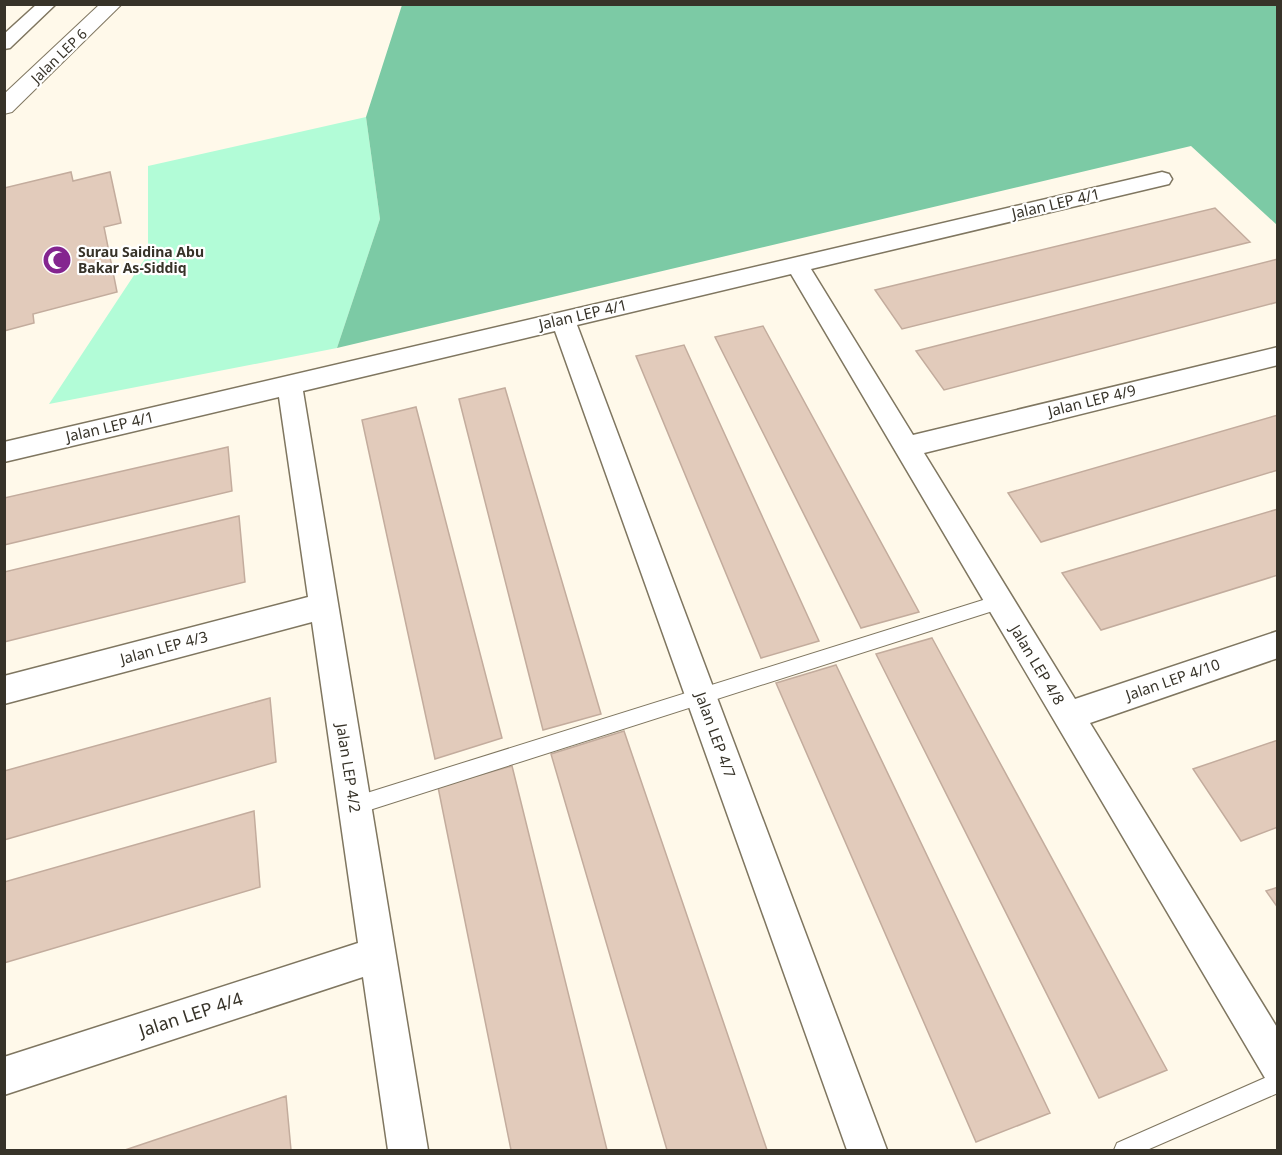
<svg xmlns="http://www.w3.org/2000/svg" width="1282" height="1155" font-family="'Noto Sans',sans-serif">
<rect width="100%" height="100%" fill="#fff9ea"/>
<!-- green -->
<path fill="#b2fcd7" d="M366 117 380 219 337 348 49 404 148 254V166Z"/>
<!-- forest -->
<path fill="#7ccaa5" d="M402 5H1277V225L1191 146 337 348 380 219 366 117Z"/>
<!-- building -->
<path fill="#e2cbbb" stroke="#c3ac9d" stroke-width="1.5" d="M71 172 73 181 110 172 121 223 104 227 117 292 33 314 34 323 4 331V188Z
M1215 208 1250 242 902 329 875 290Z
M1278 259V302L944 390 916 351Z
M763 326 919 612 861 628 715 337Z
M684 345 819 641 761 658 636 356Z
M505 388 601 714 543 730 459 399Z
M416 407 502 738 435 759 362 420Z
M1278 415V470L1041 542 1008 493Z
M228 447 232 491 4 545V498Z
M1278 509V575L1101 630 1062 573Z
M239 516 245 582 4 642V572Z
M932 638 1167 1070 1099 1098 876 654Z
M836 665 1050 1113 976 1142 776 683Z
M270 698 276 762 4 840V771Z
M624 731 767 1150H667L551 754Z
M1278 740V827L1241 841 1193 769Z
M512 766 607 1150H511L438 787Z
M254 811 260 887 4 963V882Z
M1278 887V908L1266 891Z
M286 1096 291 1150H125Z"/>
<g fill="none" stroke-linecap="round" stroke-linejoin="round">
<!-- service casing -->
<g stroke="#7f7660" stroke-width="2">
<path id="service" d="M999 595 1004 597 1007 602 1004 607 999 609 354 815 348 812 345 806 348 800 354 797Z
M1278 1072V1093L1147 1150H1114L1117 1143Z"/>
</g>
<!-- minor casing -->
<g stroke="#7f7660" stroke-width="3">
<path id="minor" d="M37 4H56L10 48 4 49V34Z
M1162 172 1169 174 1172 179 1169 184 811 269 913 435 1278 347V365L924 453 1075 699 1278 631V658L1090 723 1278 1029V1084L1265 1078 791 274 577 325 887 1150H847L555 331 303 391 428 1150H388L363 977 4 1095V1057L358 943 312 622 4 704V676L308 597 279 397 4 462V442Z"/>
</g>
<!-- tertiary casing -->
<g stroke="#7f7660" stroke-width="2">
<path id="tertiary" d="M100 4H122L12 112 4 114V94Z"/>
</g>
<!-- service -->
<use href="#service" fill="#fff" fill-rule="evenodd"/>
<!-- minor -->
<use href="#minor" fill="#fff" fill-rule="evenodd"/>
<!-- tertiary -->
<use href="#tertiary" fill="#fff" fill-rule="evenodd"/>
</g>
<!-- icons -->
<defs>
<g id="mosque-disc" transform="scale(1.5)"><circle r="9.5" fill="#84258f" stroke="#fff"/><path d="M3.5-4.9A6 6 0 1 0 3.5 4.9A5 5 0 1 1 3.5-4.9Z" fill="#fff"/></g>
</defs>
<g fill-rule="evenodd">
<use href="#mosque-disc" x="57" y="260"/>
</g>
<g text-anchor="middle" stroke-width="4.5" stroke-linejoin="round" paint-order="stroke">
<!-- far-street labels -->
<g font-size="14" fill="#373329" stroke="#fff">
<text transform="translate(59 56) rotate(-44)" y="5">Jalan LEP 6</text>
</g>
<!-- far-poi labels -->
<g font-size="14" font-weight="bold" fill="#373329" stroke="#fff" text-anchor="start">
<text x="78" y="257">Surau Saidina Abu<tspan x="78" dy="16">Bakar As-Siddiq</tspan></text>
</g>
<!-- street labels -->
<g font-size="15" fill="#373329" stroke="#fff">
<text transform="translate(1056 204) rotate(-13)" y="5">Jalan LEP 4/1</text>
<text transform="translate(583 315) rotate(-13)" y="5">Jalan LEP 4/1</text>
<text transform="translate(1092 401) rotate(-14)" y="5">Jalan LEP 4/9</text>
<text transform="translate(110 427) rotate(-13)" y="5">Jalan LEP 4/1</text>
<text transform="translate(164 648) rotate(-15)" y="5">Jalan LEP 4/3</text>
<text transform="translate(1037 665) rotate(59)" y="5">Jalan LEP 4/8</text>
<text transform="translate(1173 680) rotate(-19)" y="5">Jalan LEP 4/10</text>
<text transform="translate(715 735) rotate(70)" y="5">Jalan LEP 4/7</text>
<text transform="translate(348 768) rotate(81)" y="5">Jalan LEP 4/2</text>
</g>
<!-- near-street labels -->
<g font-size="18" fill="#373329" stroke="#fff">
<text transform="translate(191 1015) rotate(-18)" y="6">Jalan LEP 4/4</text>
</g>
</g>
<!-- border -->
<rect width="1282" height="1155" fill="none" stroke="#373329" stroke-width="12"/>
</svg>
